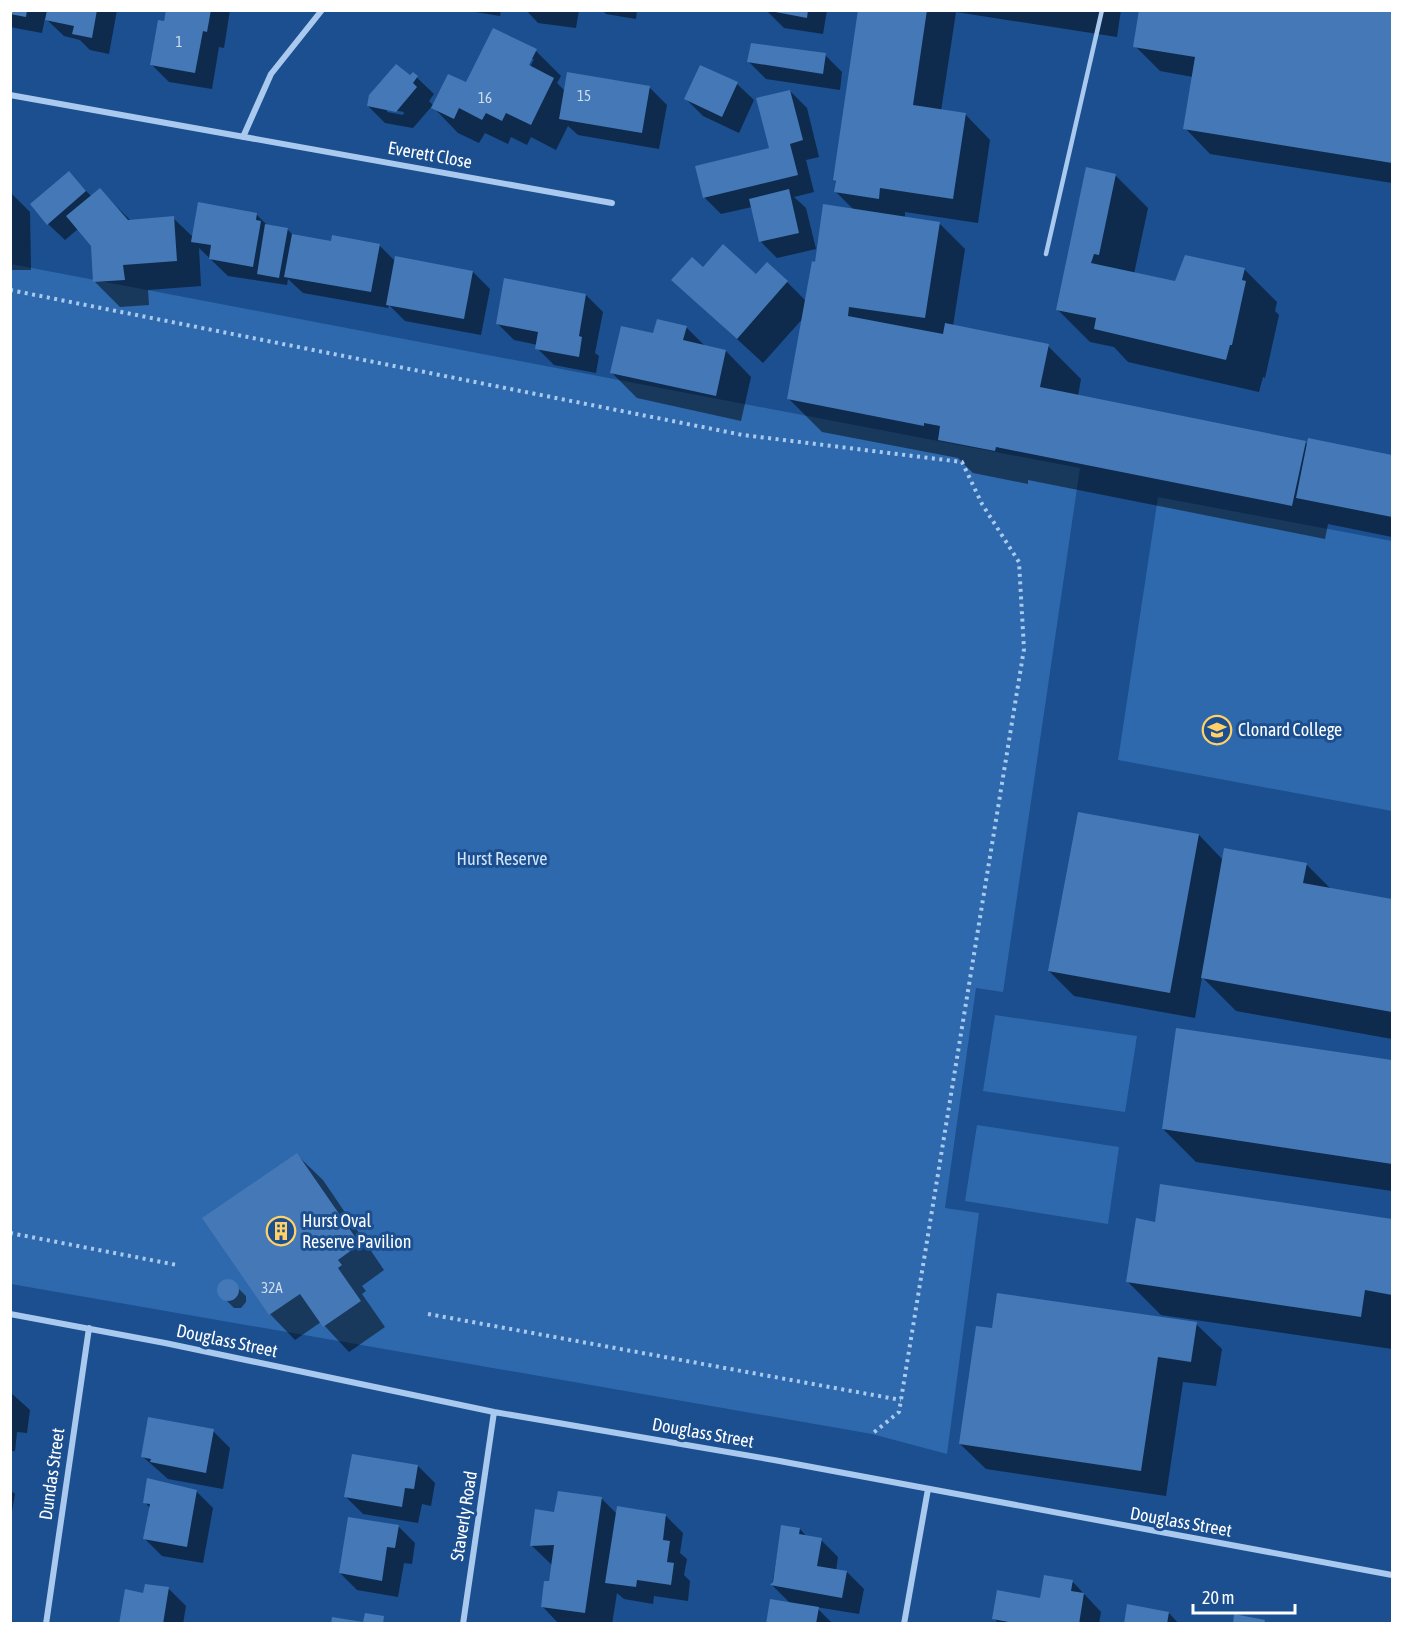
<svg xmlns="http://www.w3.org/2000/svg" width="1403" height="1634" font-family="'Asap Condensed',sans-serif">
<rect width="100%" height="100%" fill="#1b4f8f"/>
<!-- green -->
<path fill="#2e69ad" d="M11 264 1080 468 1003 992 976 988 945 1208 979 1213 947 1454 872 1434 11 1284Z
M1158 497 1392 541V811L1118 760Z
M995 1015 1137 1036 1125 1112 983 1091Z
M977 1125 1119 1147 1108 1224 965 1201Z"/>
<!-- shadow -->
<path fill="#0007" fill-rule="evenodd" d="M10 10H117L109 54 90 50 80 40 64 36 45 18 42 33 10 27Z
M167 10H230L224 48 219 47 212 89 169 82 152 65Z
M463 10H501L500 16Z
M526 10H579L576 28 538 23Z
M602 10H637L636 19 606 14Z
M827 10 823 34 784 28 767 11Z
M859 10H1121L1117 37 956 12 941 111 965 114 990 140 978 223 905 212V218L939 223 965 249 953 326 1048 346 1081 379 1078 396 1305 442 1308 445 1309 440 1392 457V537L1328 524 1325 539 1028 480V484L973 473 958 458 822 432 789 399 805 316 763 363 673 280 703 269 757 276 787 282 807 302 816 264 854 210 836 192 837 183 834 180Z
M1141 10H1392V183L1210 154 1185 128 1193 77 1160 71 1135 46Z
M536 51 561 76 557 83 565 91 650 88 667 105 659 149 578 135 568 126 556 150 531 137 527 145 511 137 508 144 485 133 479 143 458 133 432 106 413 128 385 123 368 106 413 74 434 94 429 101 434 106 466 84ZM530 59H534L527 73ZM387 109 404 112 403 115 387 112Z
M825 55 842 72 840 90 766 79 749 62Z
M737 84 754 100 739 133 703 116 686 99Z
M790 91 807 108 819 157 806 160 814 192 794 197 806 208 816 249 777 258 760 241 752 207 721 214 704 197 771 149Z
M69 173 92 197 100 190 131 221 173 218 193 237 256 214 268 226 287 229 294 236 332 243 379 245 396 262 473 272 490 289 481 335 405 321 389 305 388 308 303 293 288 279 287 285 228 276 199 248 201 286 148 290 149 305 120 307 95 282 92 246 78 229 65 240 48 224Z
M1115 175 1148 208 1134 274 1176 282 1244 269 1277 302 1275 311 1279 315 1265 378 1263 377 1259 392 1128 362 1114 347 1090 342 1057 309Z
M10 192 30 212 31 270H10Z
M586 295 603 312 595 353 599 356 596 373 554 365 537 348 538 345 514 340 497 323Z
M686 327 706 347 726 351 751 377 741 421 637 398 612 373 654 335Z
M1199 835 1224 861 1306 864 1332 890 1392 901V1039L1236 1011 1202 977 1195 1018 1074 996 1049 971Z
M1178 1030 1392 1061V1191L1196 1162 1163 1129Z
M297 1155 323 1180 384 1270 362 1286 366 1291 362 1294 385 1327 349 1352 321 1322 295 1340 270 1314 204 1219Z
M1162 1186 1392 1220V1349L1161 1315 1128 1282 1156 1224Z
M226 1281H231L246 1296V1302L241 1308H234L219 1293 220 1286Z
M1196 1324 1222 1349 1216 1386 1183 1382 1166 1496 986 1469 960 1444 993 1330Z
M10 1392 30 1410 27 1433 17 1432 15 1451H10Z
M213 1431 230 1448 223 1489 168 1479 142 1456Z
M418 1466 435 1483 431 1506 422 1504 418 1523 363 1514 346 1497Z
M10 1490 15 1494 10 1523Z
M196 1491 213 1508 203 1563 162 1556 145 1539 150 1508 145 1502Z
M601 1498 617 1514 666 1516 683 1533 680 1553 687 1559 684 1575 690 1581 688 1601 654 1596 653 1604 624 1599 617 1593 612 1624H559L542 1606 553 1566 531 1545 556 1513Z
M398 1526 415 1543 412 1564 404 1563 398 1597 357 1590 340 1573Z
M782 1526 800 1529 807 1537 821 1540 838 1557 836 1571 847 1572 864 1589 859 1614 816 1607 833 1624H767L791 1604 772 1585Z
M1072 1581 1101 1612 1099 1624H999L994 1618 1042 1599Z
M169 1589 186 1606 183 1624H120L144 1594Z
M1169 1613 1179 1624H1125Z"/>
<!-- building -->
<path fill="#4478b7" d="M10 10H27L26 17 10 14Z
M47 10H97L92 38 72 34 74 26 45 20Z
M166 10H211L207 32 203 31 195 73 150 65 158 20 164 21Z
M765 10H808L807 18Z
M858 10H927L913 105 966 113 953 199 880 188 879 199 834 192 836 181 833 180Z
M1139 10H1392V163L1183 129 1195 57 1133 47Z
M493 28 537 49 529 65 554 78 531 125 506 113 502 121 486 113 482 120 459 108 454 119 431 108 448 74 466 82Z
M751 43 826 53 823 74 747 62Z
M396 64 410 75 413 72 418 76 413 83 417 87 396 112 367 106 369 95Z
M700 65 738 82 722 117 684 99Z
M567 72 650 86 642 133 559 119Z
M790 90 803 140 790 144 798 175 703 198 695 166 769 148 756 98Z
M1086 167 1116 174 1099 255 1094 254 1091 263 1175 281 1185 255 1245 268 1242 280 1246 281 1232 345H1230L1226 360 1094 329 1096 318 1056 310Z
M69 171 86 191 47 225 30 204Z
M100 188 128 220 174 216 177 261 123 265 125 280 93 282 91 246 66 216Z
M789 189 799 233 759 242 749 199Z
M198 202 257 213 256 220 261 221 253 267 209 259 211 245 191 242Z
M823 204 940 222 925 318 849 307 848 316 943 334 945 323 1049 344 1040 387 1306 441 1292 506 996 447 995 451 938 440 940 426 924 423V426L787 399 812 261 815 262Z
M265 224 288 228 279 278 257 274Z
M292 234 331 241 332 235 380 244 371 292 284 277Z
M723 244 756 274 767 262 788 281 737 339 671 280 692 257 703 267Z
M395 256 473 271 464 319 386 305Z
M504 278 586 294 579 336 582 337 579 357 535 349 538 332 496 324Z
M657 319 687 326 683 340 726 350 716 396 610 373 621 326 653 333Z
M1308 438 1392 455V517L1296 498Z
M1078 812 1199 834 1170 993 1048 971Z
M1224 848 1307 863 1303 883 1392 899V1012L1201 978Z
M1176 1028 1392 1060V1164L1162 1129Z
M297 1153 360 1244 338 1260 342 1265 338 1268 361 1301 323 1327 300 1294 269 1315 202 1218Z
M1160 1184 1392 1219V1295L1365 1290 1361 1317 1126 1282 1136 1218 1155 1222Z
M217 1290a11 11 0 1 1 22 0a11 11 0 1 1-22 0Z
M997 1293 1197 1322 1191 1362 1158 1357 1141 1471 959 1444 976 1326 992 1328Z
M148 1417 214 1429 206 1473 150 1462 151 1459 141 1457Z
M352 1454 418 1465 414 1489 405 1488 402 1507 344 1497Z
M147 1478 197 1490 187 1547 143 1539 150 1504 143 1503Z
M558 1491 602 1497 585 1613 541 1607 544 1581H549L554 1545 530 1546 535 1509 554 1512Z
M617 1506 666 1514 663 1540 670 1541 667 1562 674 1563 671 1585 637 1580 636 1587 605 1583Z
M348 1517 399 1525 395 1548 387 1547 382 1581 339 1573Z
M781 1525 800 1528 799 1534 822 1538 817 1566 847 1571 842 1598 770 1585 773 1582Z
M1044 1575 1073 1580 1071 1591 1084 1593 1079 1624H1020L992 1619 997 1590 1040 1598Z
M145 1584 169 1587 163 1624H119L125 1589 143 1593Z
M770 1599 819 1607 816 1624H766Z
M1127 1604 1169 1612 1167 1624H1124Z
M365 1613 384 1616 383 1624H331L332 1617 363 1622Z
M1234 1614 1265 1620 1264 1624H1233Z"/>
<g fill="none" stroke-linecap="round" stroke-linejoin="round">
<!-- path -->
<path stroke="#a9c9ee" stroke-width="4" stroke-dasharray="3 4.5" stroke-linecap="butt" d="M10 290 743 435 962 462 982 504 1019 562 1024 649 899 1412 872 1434
M10 1233 177 1265
M428 1314 901 1400"/>
<!-- lane -->
<path stroke="#a9c9ee" stroke-width="4.5" d="M1046 254 1102 10"/>
<!-- street -->
<path stroke="#a9c9ee" stroke-width="6" d="M10 95 612 203
M243 137 271 74 322 10
M10 1314 165 1343 494 1412 774 1460 1392 1575
M46 1624 89 1328
M463 1624 494 1412
M904 1624 928 1489"/>
</g>
<!-- icons -->
<defs>
<g id="school-ring" transform="scale(1.5)"><circle r="9.5" fill="#1b4f8f" stroke="#ffd166" stroke-width="1.5"/><path d="M0-5L7-2L0 1L-7-2ZM-4 1L0 2.5L4 1V4Q0 6-4 4Z" fill="#ffd166"/></g>
<g id="building-ring" transform="scale(1.5)"><circle r="9.5" fill="#1b4f8f" stroke="#ffd166" stroke-width="1.5"/><path d="M-4-6H4V6H1V3H-1V6H-4ZM-2.5-4.3h1.7v1.8h-1.7ZM.8-4.3h1.7v1.8H.8ZM-2.5-1h1.7V.8h-1.7ZM.8-1h1.7V.8H.8Z" fill="#ffd166"/></g>
</defs>
<g fill-rule="evenodd">
<use href="#school-ring" x="1217" y="730"/>
<use href="#building-ring" x="281" y="1231"/>
</g>
<g text-anchor="middle" stroke-width="6" stroke-linejoin="round" paint-order="stroke">
<!-- number labels -->
<g font-size="15" fill="#d0dded">
<text x="179" y="47">1</text>
<text x="584" y="101">15</text>
<text x="485" y="103">16</text>
<text x="272" y="1293">32A</text>
</g>
<!-- street labels -->
<g font-size="18" fill="#fff" stroke="#1b4f8f">
<text transform="translate(430 155) rotate(10)" y="6">Everett Close</text>
<text transform="translate(227 1341) rotate(12)" y="6">Douglass Street</text>
<text transform="translate(703 1433) rotate(10)" y="6">Douglass Street</text>
<text transform="translate(52 1474) rotate(-82)" y="6">Dundas Street</text>
<text transform="translate(464 1516) rotate(-81)" y="6">Staverly Road</text>
<text transform="translate(1181 1522) rotate(10)" y="6">Douglass Street</text>
</g>
<!-- poi labels -->
<g font-size="18" fill="#fff" stroke="#1b4f8f" text-anchor="start">
<text x="1238" y="736">Clonard College</text>
<text x="302" y="1227">Hurst Oval<tspan x="302" dy="21">Reserve Pavilion</tspan></text>
</g>
<!-- park labels -->
<g font-size="18" fill="#cfe3fa" stroke="#1b4f8f">
<text x="502" y="865">Hurst Reserve</text>
</g>
</g>
<!-- border -->
<rect width="1403" height="1634" fill="none" stroke="#ffffff" stroke-width="24"/>
<!-- scale -->
<path d="M1193 1604v9h102v-9" fill="none" stroke="#ffffff" stroke-width="3"/>
<text x="1202" y="1604" font-size="18" fill="#ffffff" stroke="#1b4f8f" stroke-width="4.5" paint-order="stroke">20 m</text>
</svg>
